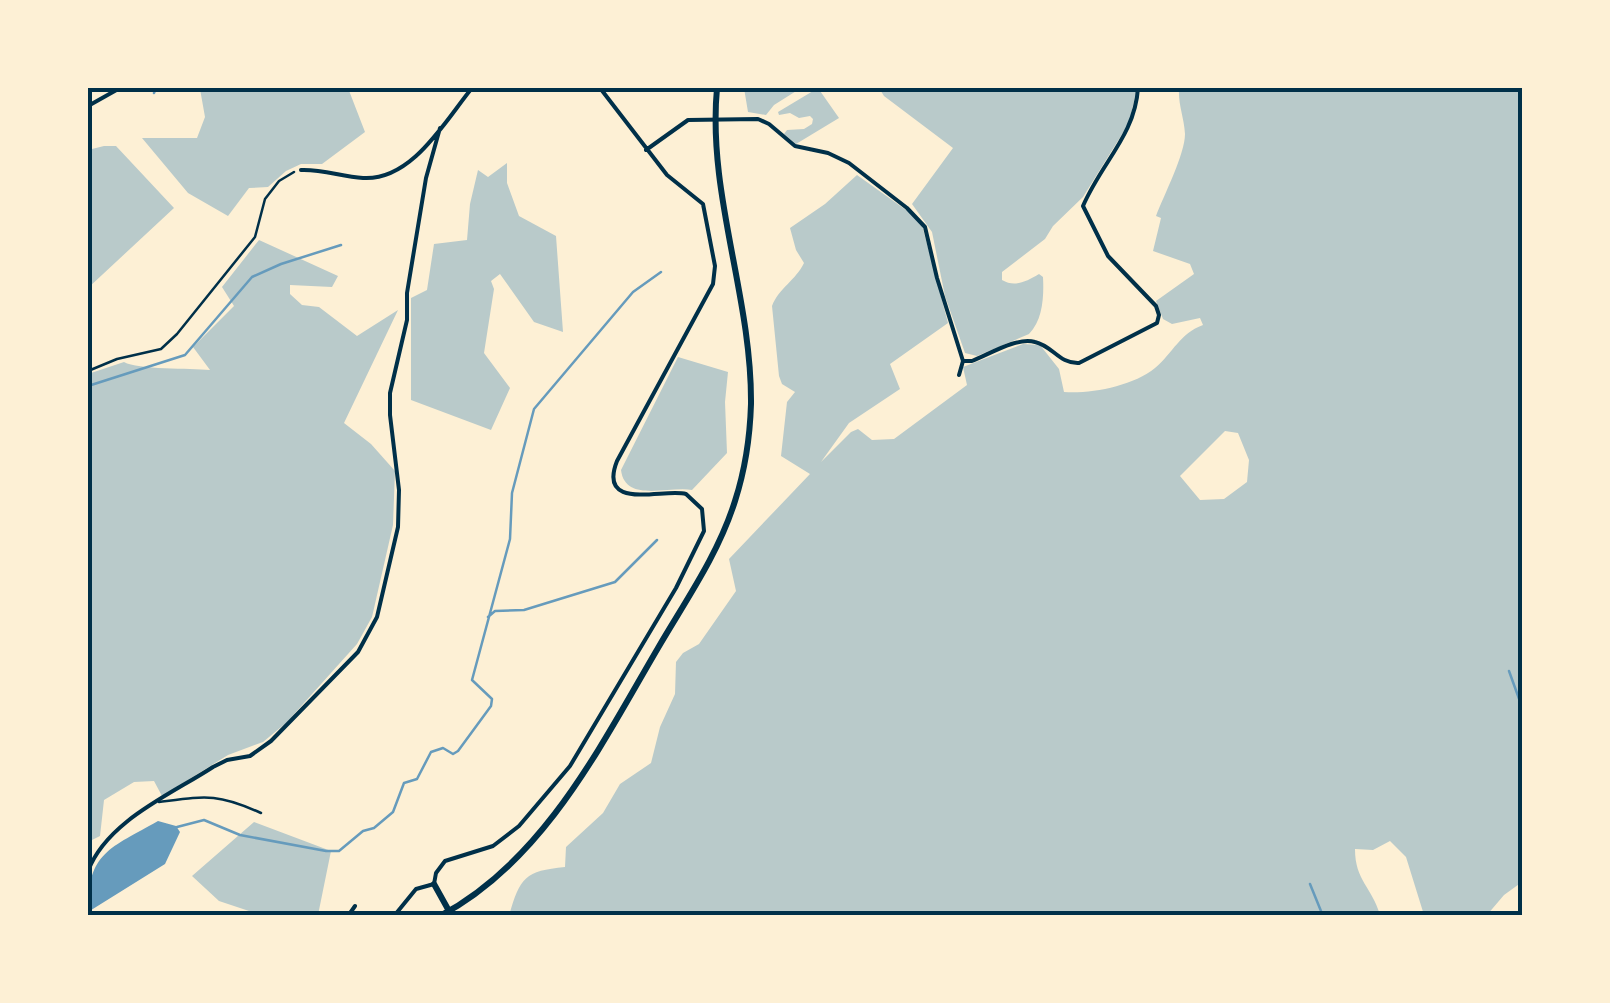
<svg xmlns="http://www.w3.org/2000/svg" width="1610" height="1003" font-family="Ubuntu,sans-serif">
<rect width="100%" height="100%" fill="#fdf0d5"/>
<!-- green -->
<path fill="#b9caca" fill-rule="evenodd" d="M195 88H348L365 132 322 164H301L286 171 268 187 249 188 228 216 188 193 142 138H197L205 117 200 89Z
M744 88H801L774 105 766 115 748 112Z
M818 88 839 118 796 144 784 134 787 130 804 129 812 124 813 119 810 116 799 118 790 113 779 115 778 112Z
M879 88H1137L1129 123 1083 197 1053 226 1045 239 1002 272V280C1015 288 1027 281 1039 274L1043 277C1044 296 1043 320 1029 334L977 356 965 353 945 296 932 232 912 204 953 148 884 96Z
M1179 88H1324L1328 90 1330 88H1522V882L1504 895 1487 915H1424L1406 857 1390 841 1373 850 1355 849C1355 881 1372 887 1380 915L509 916C520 877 525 871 565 867L566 847 603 813 620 784 651 763 660 727 675 694 676 662 683 653 699 644 736 591 729 559 810 474 781 456 787 402 795 392 782 384 779 376 772 306C779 288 796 280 804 263L796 250 790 228 825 204 857 175 913 215 922 225 948 323 890 364 900 389 849 423 821 462 851 432 858 429 872 440 894 439 967 385 963 367 1023 344 1040 345 1059 369 1064 392C1091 394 1133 386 1155 368 1173 353 1180 333 1203 325L1200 318 1172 324 1163 319 1156 301 1194 274 1190 264 1153 251 1161 218 1156 216C1164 195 1185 154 1185 134 1184 117 1178 105 1179 88ZM1225 431 1238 433 1249 460 1247 482 1224 499 1200 500 1180 476Z
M104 146H116L174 208 88 288V150Z
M507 163V183L519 216 556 236 563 332 534 322 500 274 491 281 494 289 484 353 510 388 491 430 411 400V298L427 290 434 244 467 240 470 204 478 170 488 177Z
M259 240 338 276 332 287 290 285V294L302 305 319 307 357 336 398 310 344 423 371 444 395 471 393 525 372 617 357 644 286 723 263 742 228 755 162 796 154 781 134 782 104 800 100 836 88 842V374L124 362C138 370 190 368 210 370L193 347 234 306 222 287Z
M678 357 728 372 725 402 727 453 692 490C668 486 625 503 621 470Z
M254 822 331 851 318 915H250L249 911 219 901 192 876Z"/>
<!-- water -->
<path fill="#669bbc" d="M158 821 176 826 180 832 165 864 88 912C87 852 111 848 158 821Z"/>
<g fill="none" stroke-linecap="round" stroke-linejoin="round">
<!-- stream -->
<path stroke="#669bbc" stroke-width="2.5" d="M154 93 156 88
M88 386 185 355 252 277 281 264 341 245
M488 617 495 611 524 610 615 582 657 540
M1509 671 1522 707
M177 827 204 820 240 835 326 851H339L363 831 374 828 393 812 404 783 417 779 431 752 443 748 453 754 458 751 491 706 492 699 472 680 510 539 512 493 534 409 633 292 661 272
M1310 884 1323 916"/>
<!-- path -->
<path stroke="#003049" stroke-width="2.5" d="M88 371 117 359 161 349 177 334 255 237 265 199 279 181 294 172"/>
<!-- service -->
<path stroke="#003049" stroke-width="2.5" d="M159 802C206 796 217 793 261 813"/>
<!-- minor -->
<path stroke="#003049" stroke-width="4" d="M88 106 120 88
M646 150 688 120 758 119 769 124 795 146 828 153 849 163 907 208 925 227 937 278 963 361 959 375
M301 170C323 169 342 177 363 178 412 181 445 121 472 88
M963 361H972C990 354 1016 337 1035 342 1053 346 1059 364 1079 363L1157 323 1159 315 1156 306 1108 256 1083 206C1102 162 1135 135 1138 88
M88 871C107 821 170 795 213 767L227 760 250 756 271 741 358 652 377 617 398 527 399 490 390 415V393L407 320V293L426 178 440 128
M348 916 355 906
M394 916 416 889 434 884 436 873 445 861 493 846 519 826 570 766 676 588 704 531 702 509 686 494C664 488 597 512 617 461L713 284 715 266 703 204 667 175 600 88"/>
<!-- primary -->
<path stroke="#003049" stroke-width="6" d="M434 884 449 911
M440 916C544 861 601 745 658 648 686 600 718 555 735 501 745 470 750 436 751 404 752 297 707 194 717 88"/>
</g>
<!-- border -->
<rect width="1610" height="1003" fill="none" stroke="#fdf0d5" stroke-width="180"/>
<rect x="90" y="90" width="1430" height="823" fill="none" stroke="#003049" stroke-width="4"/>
</svg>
